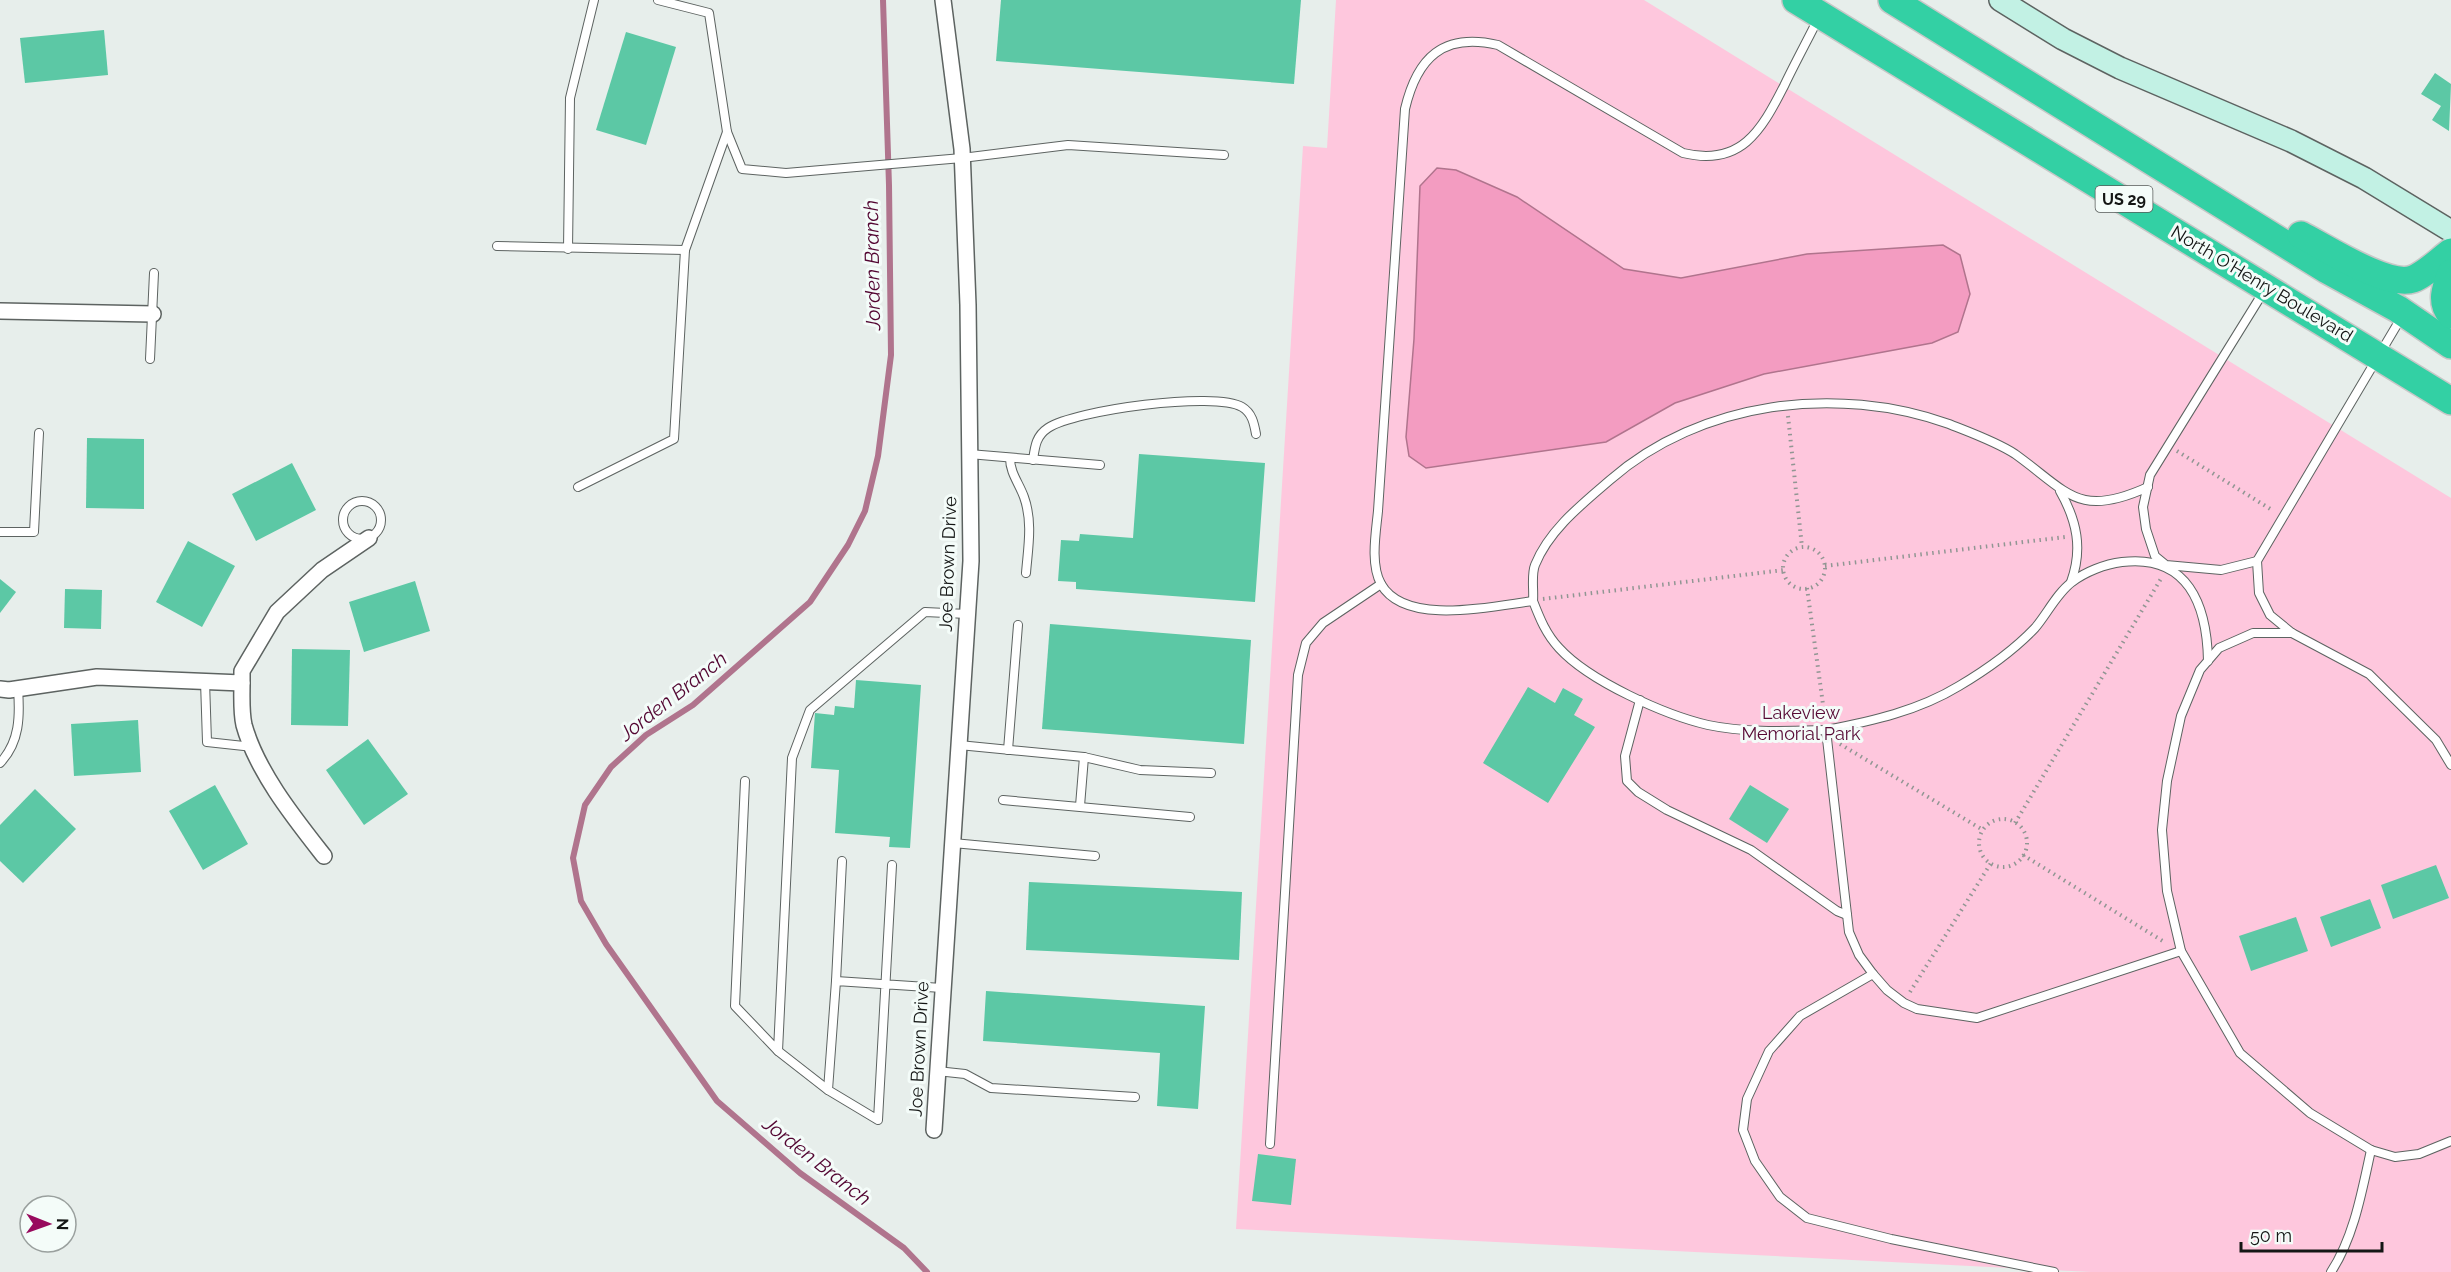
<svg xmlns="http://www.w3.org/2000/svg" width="2451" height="1272" font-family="Raleway,sans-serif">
<rect width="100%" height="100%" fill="#e7eeeb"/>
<!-- green -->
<path fill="#fec7dd" d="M1336 0H1644L2451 498V1272H2091L1236 1229 1303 146 1327 148Z"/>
<!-- water -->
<path fill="#f39cc1" stroke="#b0748d" stroke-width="1.5" d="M1437 168 1456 170 1517 197 1624 269 1681 278 1807 254 1943 245 1960 255 1970 294 1958 332 1932 343 1764 374 1675 403 1606 442 1426 468 1409 456 1406 437 1414 339 1420 186Z"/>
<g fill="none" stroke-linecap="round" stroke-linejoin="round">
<!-- stream -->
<path stroke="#b0748d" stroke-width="6" d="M883 0 889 185 891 355 878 456 865 511 848 545 810 602 693 705 646 735 611 767 585 805 573 858 581 901 606 944 717 1101 800 1173 904 1248 927 1272"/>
</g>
<!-- building -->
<g fill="#5cc8a5">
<path d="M1001 0H1301L1294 84 996 61Z"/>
<path d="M104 30 108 75 25 83 20 38Z"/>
<path d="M626 32 676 47 646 145 596 130Z"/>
<path d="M2435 73 2451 84 2449 131 2432 120 2441 106 2421 94Z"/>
<path d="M87 438 144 439V509L86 508Z"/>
<path d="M1139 454 1265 463 1255 602 1076 589V582L1058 581 1061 540 1079 541 1080 534 1133 538Z"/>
<path d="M292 463 316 510 256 541 232 494Z"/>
<path d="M188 541 235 566 202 627 156 602Z"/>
<path d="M0 579 16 592 0 613Z"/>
<path d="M415 581 430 631 364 652 349 602Z"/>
<path d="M65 589 102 590 101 629 64 628Z"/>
<path d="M1050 624 1251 640 1244 744 1042 729Z"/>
<path d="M292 649 350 650 348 726 291 725Z"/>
<path d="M856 680 921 685 910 848 889 847 890 837 835 833 839 770 811 768 815 713 834 715 835 706 854 708Z"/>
<path d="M1528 687 1555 703 1563 688 1583 699 1574 715 1595 727 1548 803 1483 763Z"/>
<path d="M138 720 141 772 74 776 71 724Z"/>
<path d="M368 739 408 794 364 825 326 770Z"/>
<path d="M215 785 248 844 203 870 169 811Z"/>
<path d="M1750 785 1789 809 1767 843 1729 819Z"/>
<path d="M35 789 76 829 23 883 0 861V825Z"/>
<path d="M2436 865 2449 898 2393 919 2381 885Z"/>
<path d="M1029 882 1242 892 1239 960 1026 950Z"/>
<path d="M2370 899 2381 928 2331 947 2320 917Z"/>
<path d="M2296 917 2308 951 2251 971 2239 936Z"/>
<path d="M986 991 1205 1006 1198 1109 1157 1106 1160 1053 983 1041Z"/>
<path d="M1258 1154 1296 1159 1291 1205 1252 1201Z"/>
</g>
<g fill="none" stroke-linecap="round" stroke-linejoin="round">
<defs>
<g id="lane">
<path d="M658 0 709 13 727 132 742 169 786 173 962 158 1068 145 1224 155"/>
<path d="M1818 19C1807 41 1795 63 1784 86 1761 131 1741 167 1683 153L1498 45C1443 32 1417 58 1405 109L1378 511C1376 532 1370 564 1381 584 1405 627 1494 606 1533 601 1540 619 1546 634 1559 648 1589 681 1665 715 1708 725 1746 733 1787 731 1826 730L1849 932 1859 955 1873 974 1887 990 1904 1003 1917 1009 1977 1018 2181 951"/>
<path d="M497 246 685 250 727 132"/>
<path d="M568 249 570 98 594 0"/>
<path d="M2401 318 2257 561 2259 593 2270 615 2292 633 2369 674 2436 740 2451 765"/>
<path d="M150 359 154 273"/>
<path d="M969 454 1100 465"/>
<path d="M1010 458C1010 473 1019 483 1024 497 1033 522 1028 548 1026 573"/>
<path d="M1033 460C1035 446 1036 436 1048 428 1075 410 1215 391 1242 407 1252 413 1254 423 1256 434"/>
<path d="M578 487 674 439 685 250"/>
<path d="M2060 491C2077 521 2083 549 2071 582"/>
<circle cx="362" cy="520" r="19"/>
<path d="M0 532H34L39 433"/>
<path d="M2257 561 2221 570 2166 565 2155 556 2146 529 2143 507 2150 475 2264 291"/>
<path d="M1533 601C1534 590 1531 575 1535 565 1549 530 1582 504 1610 480 1700 401 1837 384 1949 424 1969 432 1997 442 2015 454 2068 492 2078 519 2148 487"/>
<path d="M2292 633H2253L2219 648 2200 670 2181 716 2167 781 2162 830 2167 891 2181 951 2240 1053 2310 1113 2371 1150 2395 1157 2419 1154 2451 1141"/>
<path d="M205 681 207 742 253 747"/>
<path d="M1640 700 1625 756 1627 781 1638 792 1667 810 1751 850 1837 911 1847 915"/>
<path d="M1826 730C1872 721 1918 711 1959 686 1986 670 2013 651 2035 628 2047 614 2057 593 2072 582 2085 572 2105 564 2122 562 2188 554 2207 605 2208 661"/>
<path d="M959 745 1084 757 1140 770 1211 773"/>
<path d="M1008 750 1018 625"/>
<path d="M0 763C20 742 20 716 18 689"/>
<path d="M745 781 735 1006 778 1051 792 758 810 710 925 612 967 614"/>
<path d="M1003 800 1190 817"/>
<path d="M1080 806 1084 757"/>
<path d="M953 843 1095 856"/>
<path d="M892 865 878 1120 828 1090 836 981 942 988"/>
<path d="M1873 974 1800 1016 1769 1051 1747 1099 1743 1130 1755 1161 1780 1197 1807 1218 1891 1239 2054 1272"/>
<path d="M836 981 842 861"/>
<path d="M778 1051 828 1090"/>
<path d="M937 1071 965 1074 991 1088 1135 1097"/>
<path d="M1270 1144 1298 675 1306 643 1323 623 1381 584"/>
<path d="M2331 1272C2354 1237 2362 1191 2371 1150"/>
</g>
<g id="street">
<path d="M0 311 153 314"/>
<path d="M242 683C242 696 241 712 244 725 257 772 295 819 324 856"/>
<path d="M0 689 9 690 97 677 242 683V671L277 612 322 570 369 538"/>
<path d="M934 1130 971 561 968 305 962 149 943 0"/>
</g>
<path id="secondary" d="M2000 0 2063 39 2120 68 2291 141 2364 178 2451 231"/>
<g id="highway">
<path d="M1796 0 2451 401"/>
<path d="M1892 0 2327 270 2398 309 2451 345"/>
<path d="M2301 235C2325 247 2387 288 2413 279 2426 274 2440 260 2451 252"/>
<path d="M2451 273C2445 289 2440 302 2451 315"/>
</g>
</defs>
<!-- lane casing -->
<use href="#lane" stroke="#5d6361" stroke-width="10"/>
<!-- street casing -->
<use href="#street" stroke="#5d6361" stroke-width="18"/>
<!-- secondary casing -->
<use href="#secondary" stroke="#5d6361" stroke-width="24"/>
<!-- highway casing -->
<use href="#highway" stroke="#c7c7c7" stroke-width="30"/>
<!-- path -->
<g stroke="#919693" stroke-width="4" stroke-dasharray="1.5 4.5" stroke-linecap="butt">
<path d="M1788 416 1802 547"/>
<path d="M2177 451 2272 510"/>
<circle cx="1804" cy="568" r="21"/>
<path d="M1825 566 2065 537"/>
<path d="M1807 588 1825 719"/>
<path d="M1543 599 1784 570"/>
<path d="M1840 744 1983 830"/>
<circle cx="2003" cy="843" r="24"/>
<path d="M2015 823 2162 577"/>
<path d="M2023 855 2166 943"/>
<path d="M1910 992 1991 863"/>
</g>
<!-- lane -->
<use href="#lane" stroke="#fff" stroke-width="8"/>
<!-- street -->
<use href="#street" stroke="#fff" stroke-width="15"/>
<!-- secondary -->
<use href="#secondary" stroke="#c2f1e4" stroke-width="21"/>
<!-- highway -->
<use href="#highway" stroke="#33d0a4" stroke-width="27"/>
</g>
<g text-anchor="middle" stroke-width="6" stroke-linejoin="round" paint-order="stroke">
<!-- shield labels -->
<rect fill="#f4fcf9" stroke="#575b59" stroke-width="1.5" x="2095.5" y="186" width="57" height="26" rx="4.5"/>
<g font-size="16" font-weight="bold" fill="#141615">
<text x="2124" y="205">US 29</text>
</g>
<!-- street labels -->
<g font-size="18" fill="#141615" stroke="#f4fcf9">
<text transform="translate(2262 284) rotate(31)" y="6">North O'Henry Boulevard</text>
<text transform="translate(948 564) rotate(-88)" y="6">Joe Brown Drive</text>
<text transform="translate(919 1049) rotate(-87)" y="6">Joe Brown Drive</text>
</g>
<!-- park labels -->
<g font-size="18" fill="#570a35" stroke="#f4fcf9">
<text x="1801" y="719">Lakeview<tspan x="1801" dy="21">Memorial Park</tspan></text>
</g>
<!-- water labels -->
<g font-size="20" font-style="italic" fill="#520531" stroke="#f4fcf9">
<text transform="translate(872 265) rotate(-91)" y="7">Jorden Branch</text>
<text transform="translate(673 696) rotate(-38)" y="7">Jorden Branch</text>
<text transform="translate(817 1161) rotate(38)" y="7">Jorden Branch</text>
</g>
</g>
<!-- north arrow -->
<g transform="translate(48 1224) rotate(91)"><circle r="28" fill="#f4fcf9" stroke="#9aa09e" stroke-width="1.5"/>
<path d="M0-4.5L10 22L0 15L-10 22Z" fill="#980a5e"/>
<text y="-9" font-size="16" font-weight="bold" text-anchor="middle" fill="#141615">N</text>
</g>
<!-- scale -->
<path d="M2241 1242v9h141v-9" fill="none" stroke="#141615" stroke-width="3"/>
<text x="2250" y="1242" font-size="18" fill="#141615" stroke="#f4fcf9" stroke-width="4.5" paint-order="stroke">50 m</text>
</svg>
